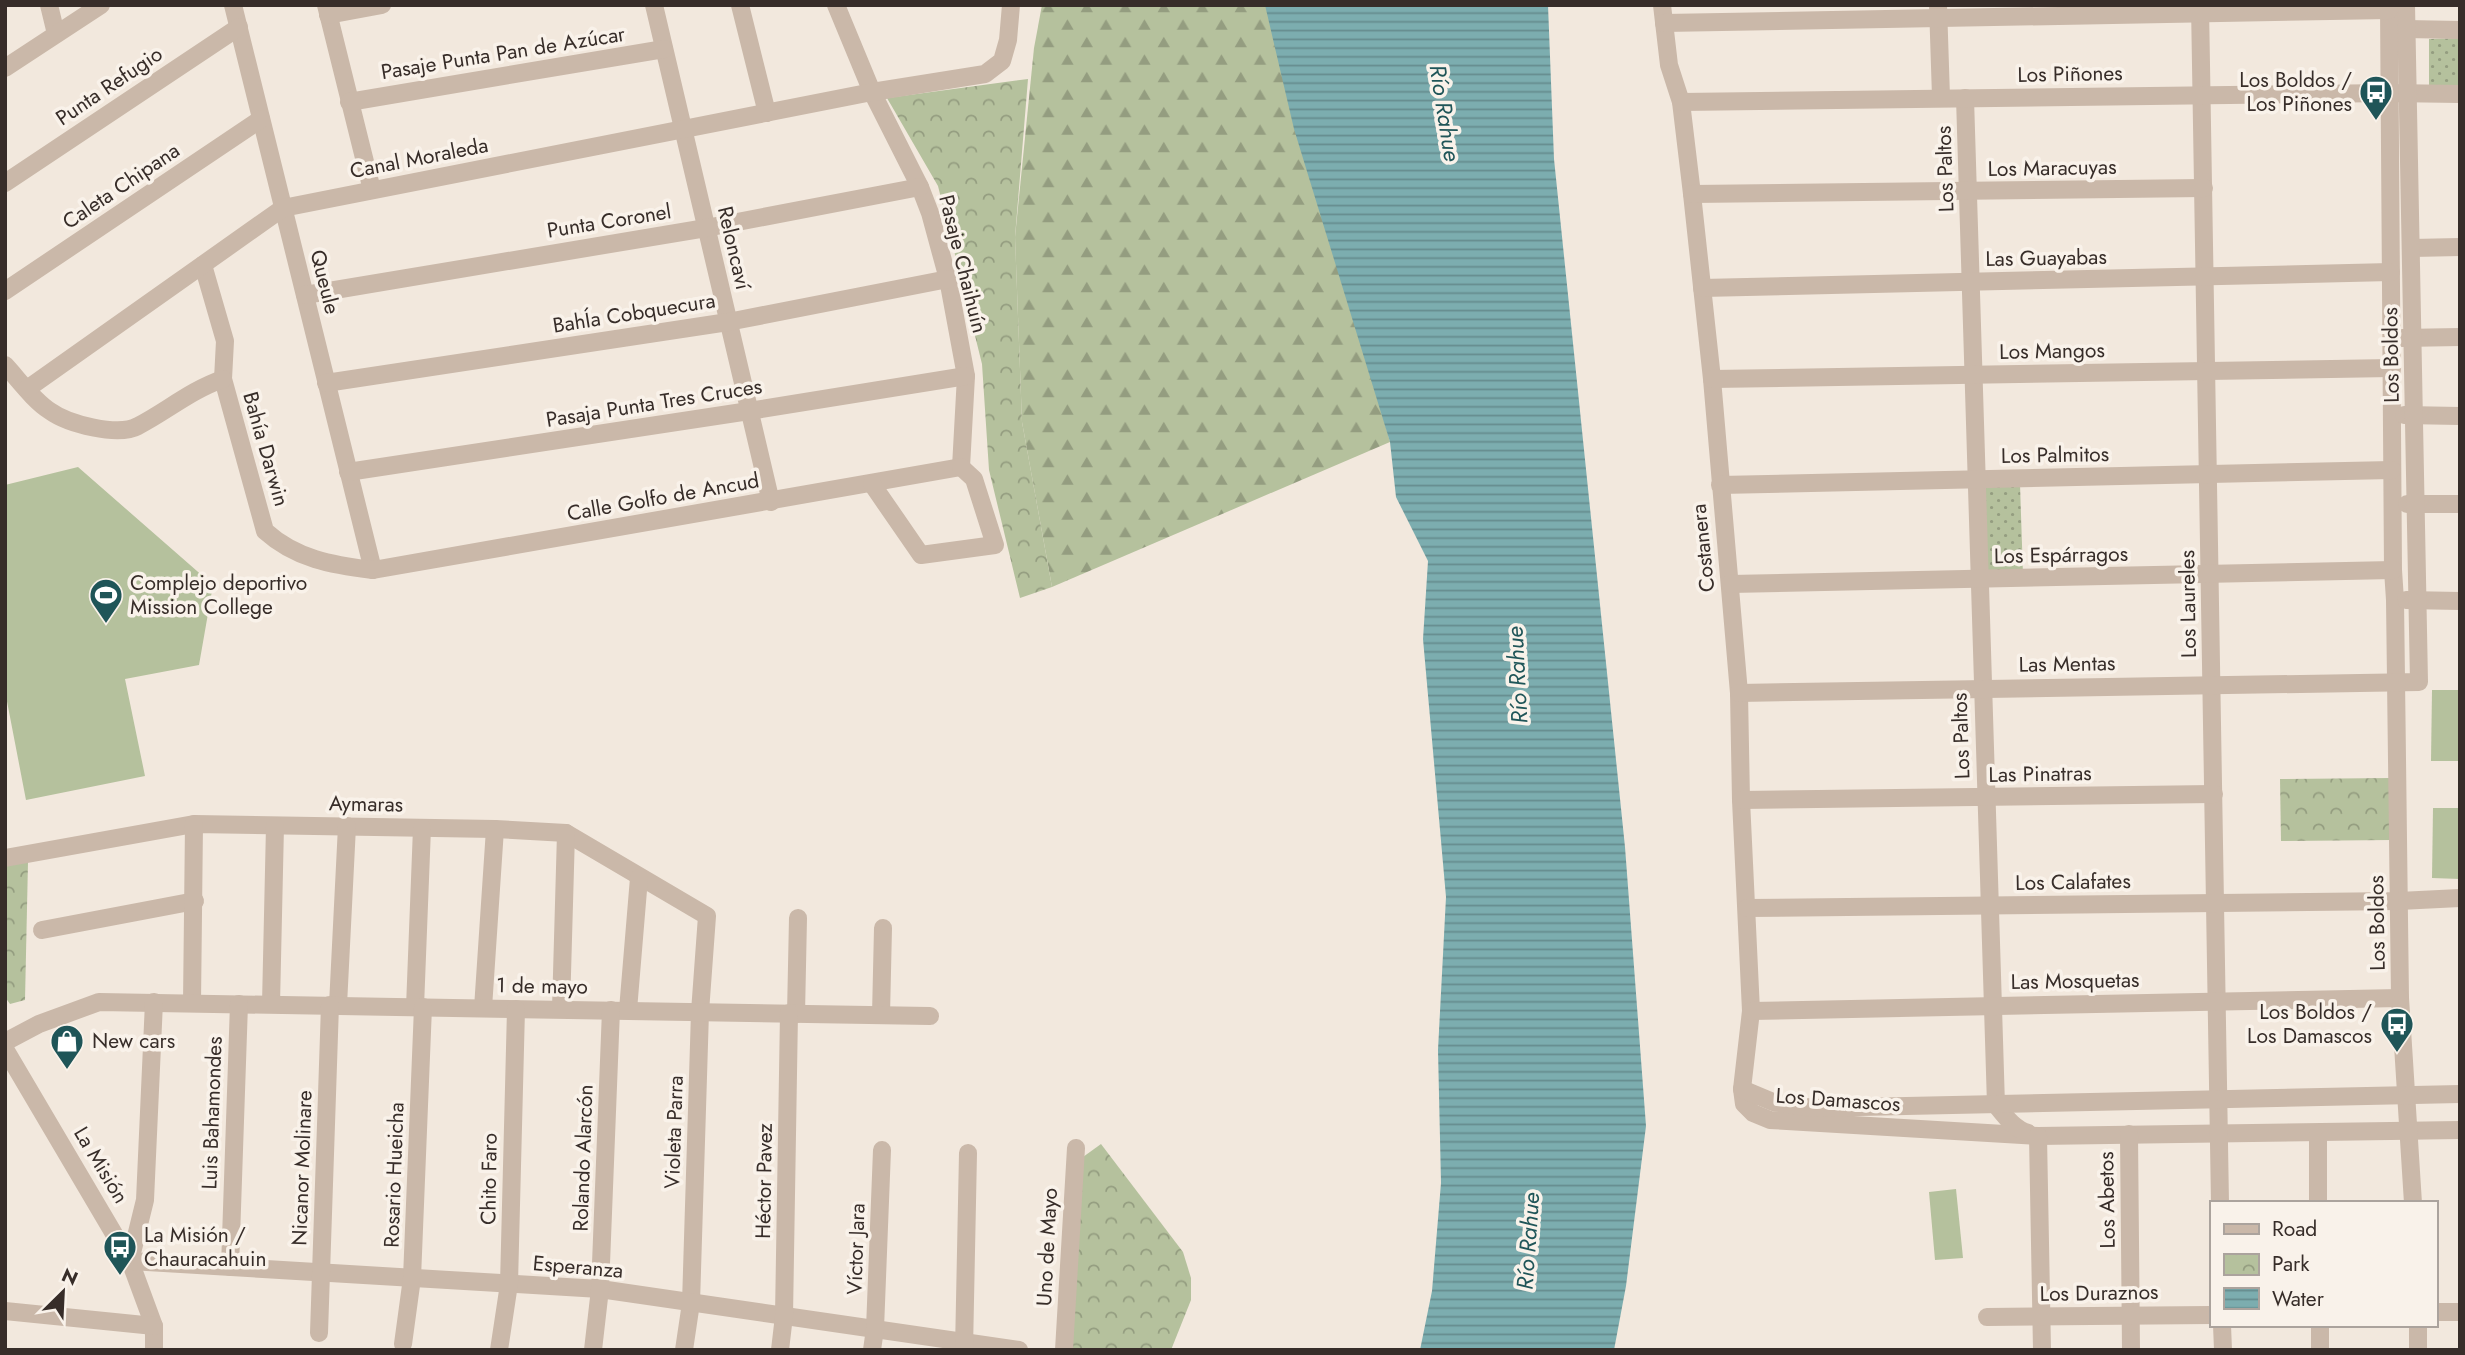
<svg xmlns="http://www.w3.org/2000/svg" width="2465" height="1355" font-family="Jost,sans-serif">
<defs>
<pattern id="grass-dots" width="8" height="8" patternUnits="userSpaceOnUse" patternTransform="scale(1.75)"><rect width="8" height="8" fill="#b5c19d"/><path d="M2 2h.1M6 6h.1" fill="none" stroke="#949d80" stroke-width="1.8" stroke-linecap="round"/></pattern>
<pattern id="forest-firs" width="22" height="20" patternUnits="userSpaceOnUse" patternTransform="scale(1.75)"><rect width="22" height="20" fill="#b5c19d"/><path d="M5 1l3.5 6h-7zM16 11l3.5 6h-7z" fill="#949d80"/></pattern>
<pattern id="park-crowns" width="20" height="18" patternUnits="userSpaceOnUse" patternTransform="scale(1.75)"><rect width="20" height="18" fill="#b5c19d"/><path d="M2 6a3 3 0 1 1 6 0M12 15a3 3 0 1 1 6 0" fill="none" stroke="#949d80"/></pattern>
<pattern id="water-rules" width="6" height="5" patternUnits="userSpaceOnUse" patternTransform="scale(1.75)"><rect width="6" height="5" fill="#7cadaf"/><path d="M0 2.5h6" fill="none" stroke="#668d8e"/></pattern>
</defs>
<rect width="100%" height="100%" fill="#f2e8dd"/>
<!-- grass -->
<g fill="url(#grass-dots)">
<path d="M2460 38V87H2429V39Z"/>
<path d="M2020 484 2023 575 1988 576 1984 485Z"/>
</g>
<!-- forest -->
<path fill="url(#forest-firs)" d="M1042 5H1273L1390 442 1052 587 1022 422 1015 237 1034 48Z"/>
<!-- park -->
<g fill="url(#park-crowns)">
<path d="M1028 79 1015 237 1022 422 1052 587 1020 598 989 470 982 364 938 186 887 98Z"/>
<path d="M2391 778 2392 840 2281 841 2280 779Z"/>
<path d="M28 862 25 1000 10 1004 5 997V866Z"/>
<path d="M1101 1144 1183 1252 1191 1278V1300L1171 1350H1072L1083 1157Z"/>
</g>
<!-- pitch -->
<g fill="#b5c19d">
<path d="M78 467 213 585 199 665 125 679 145 776 26 800 5 691V485Z"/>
<path d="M2432 690H2460V761H2431Z"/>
<path d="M2433 808H2460V879L2432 878Z"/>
<path d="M1956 1189 1963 1258 1935 1260 1929 1192Z"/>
</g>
<!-- water -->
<path fill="url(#water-rules)" d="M1265 5H1548L1554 159 1625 847 1646 1126 1626 1286 1614 1350H1420L1432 1291 1441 1183 1438 1050 1446 897 1423 639 1428 561 1396 497 1390 442 1294 129Z"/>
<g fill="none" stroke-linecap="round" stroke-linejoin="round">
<!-- minor -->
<g stroke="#cab8a9" stroke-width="18">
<path d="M49 5 56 34"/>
<path d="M233 5 373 570"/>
<path d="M326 5 372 190"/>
<path d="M654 5 771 502"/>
<path d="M740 5 767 113"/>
<path d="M836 5 872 92 920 187 930 213 948 279 966 376 961 467"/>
<path d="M1662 5 1669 65 1681 102 1692 194 1712 379 1739 693 1741 800 1751 1011 1742 1089 1744 1104 1753 1113 1770 1120 2038 1136 2460 1130"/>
<path d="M1938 5 1941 97"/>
<path d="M2200 5 2220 1203"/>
<path d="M2389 5 2393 570 2395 600 2400 998 2413 1203"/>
<path d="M328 15 382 5"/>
<path d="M1664 23 2389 10"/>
<path d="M2406 29 2460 30"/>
<path d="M5 68 101 5"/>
<path d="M1965 98 1996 1105C2005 1116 2014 1129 2028 1133"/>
<path d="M349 102 664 49"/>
<path d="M1681 102 2389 93 2460 94"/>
<path d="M5 183 239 27"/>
<path d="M1692 194 2204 188"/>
<path d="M2412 248 2460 247"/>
<path d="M203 265 225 341 223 379 265 531C296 559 332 565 373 570L961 467"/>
<path d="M1702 288 2391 272"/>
<path d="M5 291 261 119"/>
<path d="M305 295 706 228 920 187"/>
<path d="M2402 338 2460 337"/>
<path d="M5 365C19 380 33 400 50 411 68 424 118 437 138 426 167 411 191 390 223 379"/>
<path d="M1712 379 2392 368"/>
<path d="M326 383 728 322 948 279"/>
<path d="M27 389 283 208 872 92 985 74 1002 61 1008 40 1011 5"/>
<path d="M2404 415 2460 416"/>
<path d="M348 472 749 411 966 376"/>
<path d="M872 484 921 555 995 545 974 479 961 467"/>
<path d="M1720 485 2392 470"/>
<path d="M2407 504H2460"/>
<path d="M1730 584 2393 570"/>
<path d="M2406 600 2460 601"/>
<path d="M1739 693 2419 682 2406 5"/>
<path d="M1741 800 2214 794"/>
<path d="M5 858 194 824 495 829 566 833 707 916 700 1012 691 1303 684 1350"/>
<path d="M1747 908 2399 901 2460 898"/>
<path d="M42 930 195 901"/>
<path d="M192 1003 194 824"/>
<path d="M271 1004 275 826"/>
<path d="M338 1005 347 826"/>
<path d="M415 1007 422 828"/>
<path d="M483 1008 495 829"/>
<path d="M561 1009 566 833"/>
<path d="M628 1010 639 878"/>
<path d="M1751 1011 2400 998"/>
<path d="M796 1014 798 918"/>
<path d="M881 1015 883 928"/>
<path d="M5 1042 39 1024 99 1002 930 1016"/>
<path d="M5 1049 130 1261 154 1326V1350"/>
<path d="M1742 1089 1773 1102 1813 1108 2460 1094"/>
<path d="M2129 1134 2131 1350"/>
<path d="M2318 1134V1203"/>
<path d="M2038 1136 2042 1350"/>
<path d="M130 1261 600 1289 1019 1350"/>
<path d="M130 1261 145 1200 154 1002"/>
<path d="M230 1267 239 1004"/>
<path d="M5 1311 154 1326"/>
<path d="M2435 1312H2460"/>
<path d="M1987 1317 2211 1315"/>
<path d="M2222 1325 2223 1350"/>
<path d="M2320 1325V1350"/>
<path d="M2418 1325V1350"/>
<path d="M319 1333 330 1005"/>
<path d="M403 1344 412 1278 423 1007"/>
<path d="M499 1350 509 1284 516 1009"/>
<path d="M593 1350 600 1289 611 1010"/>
<path d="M780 1350 784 1316 789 1013"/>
<path d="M872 1350 875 1329 882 1150"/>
<path d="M964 1350 968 1153"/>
<path d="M1064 1350 1076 1148"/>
</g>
</g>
<!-- icons -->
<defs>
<symbol id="bus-pin" viewBox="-11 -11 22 30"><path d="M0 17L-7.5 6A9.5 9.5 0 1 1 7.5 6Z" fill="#1f5558" stroke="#f9f2ea"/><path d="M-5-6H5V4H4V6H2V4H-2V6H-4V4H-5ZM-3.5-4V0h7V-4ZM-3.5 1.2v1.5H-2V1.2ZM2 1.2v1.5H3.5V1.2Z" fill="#fff"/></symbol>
<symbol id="stadium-pin" viewBox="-11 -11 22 30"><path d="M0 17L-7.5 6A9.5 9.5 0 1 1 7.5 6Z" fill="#1f5558" stroke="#f9f2ea"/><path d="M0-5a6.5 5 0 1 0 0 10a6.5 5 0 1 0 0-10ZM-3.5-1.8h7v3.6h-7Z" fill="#fff"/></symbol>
<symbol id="shop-pin" viewBox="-11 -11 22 30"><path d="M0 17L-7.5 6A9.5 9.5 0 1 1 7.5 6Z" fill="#1f5558" stroke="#f9f2ea"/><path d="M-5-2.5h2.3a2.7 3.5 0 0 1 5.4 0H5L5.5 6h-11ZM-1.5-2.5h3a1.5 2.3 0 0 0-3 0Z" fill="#fff"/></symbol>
</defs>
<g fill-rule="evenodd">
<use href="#bus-pin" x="2357" y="73" width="38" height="52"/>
<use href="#stadium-pin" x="87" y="576" width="38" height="52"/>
<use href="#bus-pin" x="2378" y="1005" width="38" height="52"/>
<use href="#shop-pin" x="48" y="1022" width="38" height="52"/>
<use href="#bus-pin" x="101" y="1228" width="38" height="52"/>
</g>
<g text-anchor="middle" stroke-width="7" stroke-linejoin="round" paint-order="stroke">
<!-- street labels -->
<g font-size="21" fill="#372d29" stroke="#f9f2ea">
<text transform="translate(503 53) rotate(-9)" y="7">Pasaje Punta Pan de Azúcar</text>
<text transform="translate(2070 74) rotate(-1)" y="7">Los Piñones</text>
<text transform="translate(109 86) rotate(-34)" y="7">Punta Refugio</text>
<text transform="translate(419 158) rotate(-11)" y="7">Canal Moraleda</text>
<text transform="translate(2052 168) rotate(-1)" y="7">Los Maracuyas</text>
<text transform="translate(1945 169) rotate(-92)" y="7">Los Paltos</text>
<text transform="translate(121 186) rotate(-34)" y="7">Caleta Chipana</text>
<text transform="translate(609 221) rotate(-9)" y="7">Punta Coronel</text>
<text transform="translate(734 248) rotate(77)" y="7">Reloncaví</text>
<text transform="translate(2046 258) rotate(-1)" y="7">Las Guayabas</text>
<text transform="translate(963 264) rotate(76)" y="7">Pasaje Chaihuín</text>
<text transform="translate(325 282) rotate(76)" y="7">Queule</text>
<text transform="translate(634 313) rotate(-9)" y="7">BahÍa Cobquecura</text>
<text transform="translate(2052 351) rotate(-1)" y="7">Los Mangos</text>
<text transform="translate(2391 355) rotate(-91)" y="7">Los Boldos</text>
<text transform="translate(654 403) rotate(-9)" y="7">Pasaja Punta Tres Cruces</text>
<text transform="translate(266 449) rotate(74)" y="7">Bahía Darwin</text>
<text transform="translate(2055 455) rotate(-1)" y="7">Los Palmitos</text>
<text transform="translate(663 497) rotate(-10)" y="7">Calle Golfo de Ancud</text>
<text transform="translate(1703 548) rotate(-96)" y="7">Costanera</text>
<text transform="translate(2061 555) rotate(-1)" y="7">Los Espárragos</text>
<text transform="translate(2188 604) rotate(-91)" y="7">Los Laureles</text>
<text transform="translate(2067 664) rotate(-1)" y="7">Las Mentas</text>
<text transform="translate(1961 736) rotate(-92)" y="7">Los Paltos</text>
<text transform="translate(2040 774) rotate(-1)" y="7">Las Pinatras</text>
<text transform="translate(366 804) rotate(1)" y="7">Aymaras</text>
<text transform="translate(2073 882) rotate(-1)" y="7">Los Calafates</text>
<text transform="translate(2377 923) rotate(-91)" y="7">Los Boldos</text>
<text transform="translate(2075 981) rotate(-1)" y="7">Las Mosquetas</text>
<text transform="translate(542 986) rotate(1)" y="7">1 de mayo</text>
<text transform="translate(1838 1100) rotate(4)" y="7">Los Damascos</text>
<text transform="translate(212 1113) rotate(-88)" y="7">Luis Bahamondes</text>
<text transform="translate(674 1132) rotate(-88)" y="7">Violeta Parra</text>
<text transform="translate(583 1158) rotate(-88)" y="7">Rolando Alarcón</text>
<text transform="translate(101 1165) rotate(59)" y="7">La Misión</text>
<text transform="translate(302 1168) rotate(-88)" y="7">Nicanor Molinare</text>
<text transform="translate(394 1175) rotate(-88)" y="7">Rosario Hueicha</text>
<text transform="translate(489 1179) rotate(-89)" y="7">Chito Faro</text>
<text transform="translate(764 1181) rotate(-89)" y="7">Héctor Pavez</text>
<text transform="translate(2107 1200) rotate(-91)" y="7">Los Abetos</text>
<text transform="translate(1047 1247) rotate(-87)" y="7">Uno de Mayo</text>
<text transform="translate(856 1249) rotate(-88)" y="7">Víctor Jara</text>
<text transform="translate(578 1267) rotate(5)" y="7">Esperanza</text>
<text transform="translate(2099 1293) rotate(-1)" y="7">Los Duraznos</text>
</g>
<!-- poi labels -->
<g font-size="21" fill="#372d29" stroke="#f9f2ea" text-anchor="start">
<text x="2352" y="87" text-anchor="end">Los Boldos /<tspan x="2352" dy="24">Los Piñones</tspan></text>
<text x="130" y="590">Complejo deportivo<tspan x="130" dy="24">Mission College</tspan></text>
<text x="2372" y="1019" text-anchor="end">Los Boldos /<tspan x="2372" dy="24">Los Damascos</tspan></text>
<text x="92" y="1048">New cars</text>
<text x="144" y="1242">La Misión /<tspan x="144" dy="24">Chauracahuin</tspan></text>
</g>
<!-- water labels -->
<g font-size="23" font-style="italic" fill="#1f5558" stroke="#f9f2ea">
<text transform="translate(1445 113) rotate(81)" y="8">Río Rahue</text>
<text transform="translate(1517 675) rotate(-93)" y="8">Río Rahue</text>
<text transform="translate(1528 1241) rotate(-86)" y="8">Río Rahue</text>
</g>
</g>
<!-- border -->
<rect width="2465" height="1355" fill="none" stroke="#372d29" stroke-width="14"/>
<!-- legend -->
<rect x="2210" y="1201" width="228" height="126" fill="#f9f2ea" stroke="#aba39d" stroke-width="2"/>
<rect x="2224" y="1224" width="35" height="10" fill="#cab8a9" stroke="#aba39d" stroke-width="2"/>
<text x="2272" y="1236" font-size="21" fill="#372d29">Road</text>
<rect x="2224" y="1254" width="35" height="21" fill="url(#park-crowns)" stroke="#aba39d" stroke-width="2"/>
<text x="2272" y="1271" font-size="21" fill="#372d29">Park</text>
<rect x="2224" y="1288" width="35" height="21" fill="url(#water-rules)" stroke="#aba39d" stroke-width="2"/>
<text x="2272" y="1306" font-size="21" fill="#372d29">Water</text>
<!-- north arrow -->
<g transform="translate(63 1292) rotate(24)" stroke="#f9f2ea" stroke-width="5" paint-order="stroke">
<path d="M0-5L12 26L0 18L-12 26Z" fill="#372d29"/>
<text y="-10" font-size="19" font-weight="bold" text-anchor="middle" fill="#372d29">N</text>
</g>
</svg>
